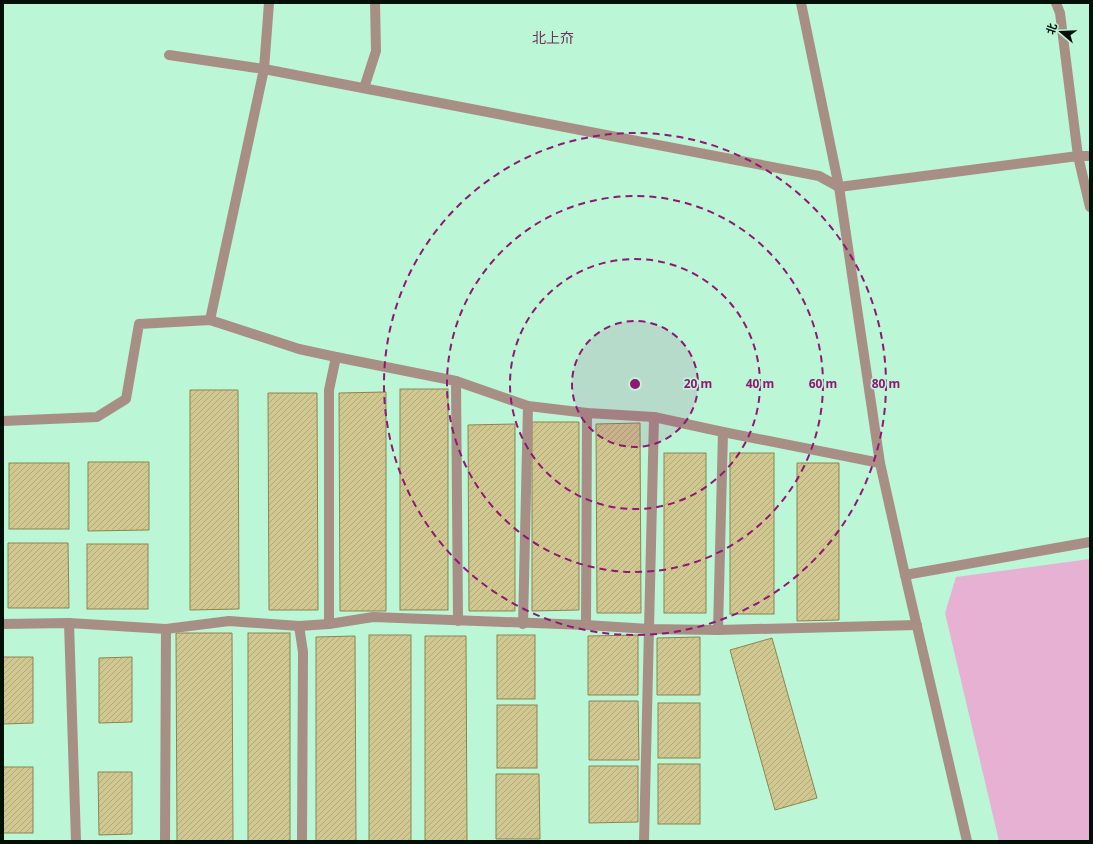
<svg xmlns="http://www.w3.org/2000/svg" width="1093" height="844" font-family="'Noto Sans','Noto Sans SC',sans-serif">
<defs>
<pattern id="building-hatch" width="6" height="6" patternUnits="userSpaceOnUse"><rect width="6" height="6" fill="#d0c890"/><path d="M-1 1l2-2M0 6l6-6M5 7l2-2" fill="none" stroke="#b1ab7b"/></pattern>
</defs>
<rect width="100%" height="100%" fill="#bbf6d6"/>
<!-- green -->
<path fill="#e6b1d2" d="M1090 559V841H999L945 613 956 577Z"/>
<!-- building -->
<g fill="url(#building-hatch)" stroke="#8d8550">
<rect x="400" y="389" width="48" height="221"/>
<path d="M190 390H238L239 609 190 610Z"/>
<path d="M386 392V611H340L339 393Z"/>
<path d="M268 393H317L318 610H269Z"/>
<path d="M532 422H579V610L532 611Z"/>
<path d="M640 423 641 613H597L596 424Z"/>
<path d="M515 424V611H469L468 425Z"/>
<rect x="664" y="453" width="42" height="160"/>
<rect x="730" y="453" width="44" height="161"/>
<path d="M88 462H149V530L88 531Z"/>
<rect x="9" y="463" width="60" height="66"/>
<path d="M797 463H839V620L797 621Z"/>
<path d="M8 543H68L69 608H8Z"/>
<rect x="87" y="544" width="61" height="65"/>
<path d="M176 633H232L233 841H177Z"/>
<rect x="248" y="633" width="42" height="208"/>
<rect x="369" y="635" width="42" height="206"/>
<rect x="497" y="635" width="38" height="64"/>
<path d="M638 635V695H588V636Z"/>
<path d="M355 636 356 841H316V637Z"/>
<path d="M425 636H466L467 841H425Z"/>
<path d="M700 637V695H657V638Z"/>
<path d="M772 638 817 798 775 810 730 650Z"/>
<path d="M3 657H33V723L3 724Z"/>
<path d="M132 657V722L99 723V658Z"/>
<path d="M589 701H638L639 760H589Z"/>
<rect x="658" y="703" width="42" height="55"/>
<rect x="497" y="705" width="40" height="63"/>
<rect x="658" y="764" width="42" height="60"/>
<path d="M589 766H638V822L589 823Z"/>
<rect x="3" y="767" width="30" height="66"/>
<path d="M98 772H132V834L99 835Z"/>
<path d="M496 774H539L540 839H496Z"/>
</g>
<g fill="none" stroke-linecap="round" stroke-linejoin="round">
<!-- minor -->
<g stroke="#a88f86" stroke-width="10">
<path d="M1056 3 1060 13 1078 156H1090"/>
<path d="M169 55 264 69 819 176 839 187 1078 156 1090 207"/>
<path d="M364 88 376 51 375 3"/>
<path d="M210 320 264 69 269 3"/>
<path d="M456 381 458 621"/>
<path d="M3 421 97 417 126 399 139 324 210 320 299 349 336 357 456 381 528 406 587 413 654 417 723 432 880 463"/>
<path d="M905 575 1090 542"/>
<path d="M69 623 76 841"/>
<path d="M3 624 69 623 166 629 229 621 299 626 329 624 373 617 586 625 649 629 718 630 917 625"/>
<path d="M329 624V390L336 357"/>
<path d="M523 624 528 406"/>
<path d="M586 625 587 413"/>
<path d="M299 626 303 652 302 841"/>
<path d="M718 630 723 432"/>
<path d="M165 841 166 629"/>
<path d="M644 841 654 417"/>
</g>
<!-- tertiary -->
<path stroke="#a88f86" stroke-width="10" d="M801 3 839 187 880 463 905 575 967 841"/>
</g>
<!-- distance rings -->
<circle cx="635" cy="384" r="63" fill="#921673" fill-opacity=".12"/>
<g fill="none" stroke="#921673" stroke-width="2" stroke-dasharray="7 5">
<circle cx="635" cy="384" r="63"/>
<circle cx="635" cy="384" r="125"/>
<circle cx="635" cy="384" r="188"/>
<circle cx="635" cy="384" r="251"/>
</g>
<g text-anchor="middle" stroke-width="3.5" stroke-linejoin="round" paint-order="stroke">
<!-- quarter labels -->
<g font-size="14" fill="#6c3159" stroke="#bbf6d6">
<text x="553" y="43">北上夼</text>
</g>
</g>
<circle cx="635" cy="384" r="6" fill="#921673" stroke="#bbf6d6" stroke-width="2"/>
<g font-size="12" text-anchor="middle" font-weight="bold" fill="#921673" stroke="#bbf6d6" stroke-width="3.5" stroke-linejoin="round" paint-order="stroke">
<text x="698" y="388">20 m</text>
<text x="760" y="388">40 m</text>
<text x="823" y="388">60 m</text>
<text x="886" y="388">80 m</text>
</g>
<!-- border -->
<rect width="1093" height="844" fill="none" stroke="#001007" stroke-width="8"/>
<!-- north arrow -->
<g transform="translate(1061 32) rotate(289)" stroke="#bbf6d6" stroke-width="3" paint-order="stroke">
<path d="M0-3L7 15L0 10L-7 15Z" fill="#001007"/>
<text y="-6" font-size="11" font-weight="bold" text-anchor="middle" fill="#001007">北</text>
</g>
</svg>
